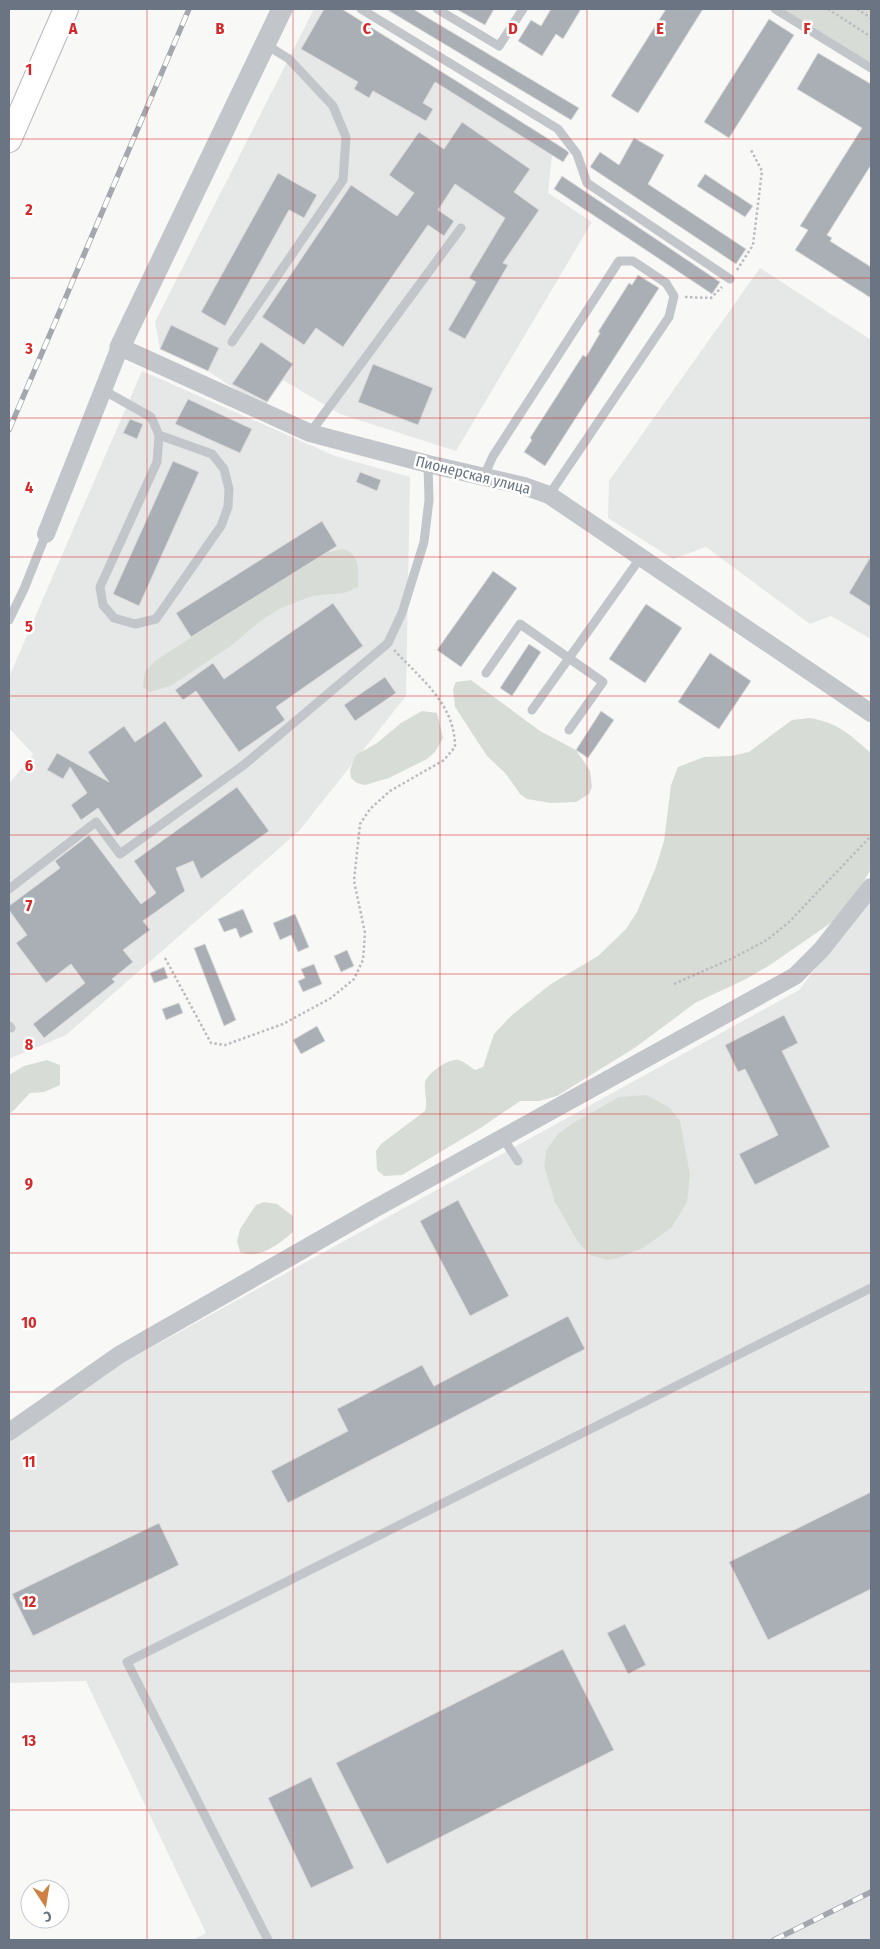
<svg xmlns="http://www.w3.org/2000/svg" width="880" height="1949" font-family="'Fira Sans Condensed',sans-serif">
<rect width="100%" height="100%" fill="#f8f8f6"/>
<!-- built -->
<g fill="#e6e7e7">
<path d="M314 9H319L552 155 548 193 592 222 456 451 340 414 283 380 264 408 208 371 160 349 155 322Z"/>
<path d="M760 268 871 340V639L831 616 810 624 706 547 673 559 608 518 609 481Z"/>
<path d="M142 371 335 456 410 477 406 696 299 831 66 1035 9 1059V784L33 754 9 728V677Z"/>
<path d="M871 896V1940H193L206 1933 86 1681 9 1683V1426L799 990Z"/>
</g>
<!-- green -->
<g fill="#d7ddd6">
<path d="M781 9H871V63Z"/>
<path d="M342 549C360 553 359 571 358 587L344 593 312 596 281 608 259 622 232 645 172 685 150 692 143 687 145 672 155 661 318 555Z"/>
<path d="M471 680 540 731 576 750 590 771 592 787 589 794 576 802 551 803 527 799 520 794 506 774 487 756 455 707 453 689 456 682Z"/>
<path d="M422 711 437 713 443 738 435 752 427 759 389 778 365 785 357 783 351 778 350 770 356 755 377 743 401 723Z"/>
<path d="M810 718C839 723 850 735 871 753V869L855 897 838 918 770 965 746 979 695 1003 636 1047 557 1096 539 1101H520L482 1127 402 1175 384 1176 377 1170 376 1151 381 1144 425 1111C428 1101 424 1093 425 1083 426 1074 449 1058 458 1060 464 1061 470 1067 475 1070L483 1067 494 1034 512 1015 551 984 598 956 626 929 637 912 656 867 664 841 671 785 678 767 704 757 731 756 749 752 792 720Z"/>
<path d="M47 1060 60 1065V1085L44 1092 30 1093 14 1110 9 1114V1075L24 1066Z"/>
<path d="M646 1095 669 1107 680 1121 690 1175 687 1202 672 1227 643 1248 618 1258 608 1260 590 1255 578 1242 555 1202 544 1166 547 1149 558 1134 573 1123 619 1097Z"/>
<path d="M264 1202 277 1204 293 1216V1232C279 1244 259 1260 240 1252L237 1241 240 1229 256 1205Z"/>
</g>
<!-- building -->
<g fill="#aaafb6" stroke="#dadad9">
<path d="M324 9H342L566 150 569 153 563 162 435 82 423 103 433 109 426 121 373 91 369 98 354 89 358 82 301 49Z"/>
<path d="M386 9H413L579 108 571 120Z"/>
<path d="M456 9H494L485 25Z"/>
<path d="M551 9H581L563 39 556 34 542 56 518 41 531 20 541 26Z"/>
<path d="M666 9H703L638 113 611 96Z"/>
<path d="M769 19 794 35 729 138 704 122Z"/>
<path d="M818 53 871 84V165L827 235 832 238 830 241 871 267V298L795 250 808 230 800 226 862 128 797 89Z"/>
<path d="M462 122 530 169 514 192 539 210 503 263 508 265 465 339 448 330 476 282 469 278 505 218 455 184 438 210 454 221 444 236 428 225 343 347 316 328 304 345 262 317 351 185 397 216 414 193 389 175 419 132 444 149Z"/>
<path d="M634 138 664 155 648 184 746 249 736 264 590 167 600 152 619 165Z"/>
<path d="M278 173 317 195 304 218 289 210 225 326 201 312Z"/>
<path d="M705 174 753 206 745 217 697 186Z"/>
<path d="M562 176 720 282 712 294 554 189Z"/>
<path d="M638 275 659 288 545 466 524 452 532 440 530 438 583 355 586 357 600 333 598 332 629 283 632 285Z"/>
<path d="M171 325 219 348 208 371 160 349Z"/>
<path d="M261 342 293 364 267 402 232 384Z"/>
<path d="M373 364 433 388 418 425 358 402Z"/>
<path d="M188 399 252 429 240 453 175 424Z"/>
<path d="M130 419 143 424 137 439 123 433Z"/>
<path d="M173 461 199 472 139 606 113 594Z"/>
<path d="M360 472 381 480 377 491 356 482Z"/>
<path d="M322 521 337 546 191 637 176 613Z"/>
<path d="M871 556V607L849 593Z"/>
<path d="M493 571 517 588 461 667 437 650Z"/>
<path d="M333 603 363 646 276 707 285 720 239 752 196 691 183 700 175 690 213 663 224 679Z"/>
<path d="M646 604 682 628 645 683 609 659Z"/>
<path d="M529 644 541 652 512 696 500 688Z"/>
<path d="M710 653 751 681 719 729 678 702Z"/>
<path d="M385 677 396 693 355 721 344 705Z"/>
<path d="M601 711 614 720 588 758 576 750Z"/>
<path d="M165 721 203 776 117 836 98 808 81 820 71 805 87 793 70 767 63 779 47 770 57 753 109 782 88 752 124 726 135 742Z"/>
<path d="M237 787 269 831 201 879 193 861 176 868 185 891 143 921 150 930 123 950 133 962 112 979 115 982 44 1038 33 1024 85 983 71 964 46 983 16 943 27 935 9 910V906L60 868 55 861 89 835 141 904 156 893 134 861Z"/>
<path d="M243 909 253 932 240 938 236 928 224 932 218 919Z"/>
<path d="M295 914 309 947 298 952 291 935 280 940 273 923Z"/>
<path d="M205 944 236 1020 224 1026 194 948Z"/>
<path d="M347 950 354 966 341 972 334 956Z"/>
<path d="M314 964 322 984 303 992 298 981 305 978 301 969Z"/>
<path d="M164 967 168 978 154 983 150 973Z"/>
<path d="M179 1003 183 1013 166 1020 162 1009Z"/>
<path d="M784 1015 798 1043 782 1051 830 1147 755 1185 739 1154 778 1135 745 1069 738 1072 725 1045Z"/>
<path d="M317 1026 325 1041 301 1054 293 1040Z"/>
<path d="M458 1200 509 1296 470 1316 420 1221Z"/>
<path d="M568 1316 585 1349 288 1503 271 1471 348 1431 337 1409 422 1365 434 1386Z"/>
<path d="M871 1492V1589L768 1640 729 1562Z"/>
<path d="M159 1523 179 1565 33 1636 12 1594Z"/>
<path d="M625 1624 646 1665 628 1674 607 1633Z"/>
<path d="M563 1649 614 1750 387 1864 336 1763Z"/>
<path d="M311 1777 354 1868 311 1888 268 1798Z"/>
</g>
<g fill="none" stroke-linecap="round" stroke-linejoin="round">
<defs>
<path id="secondary" d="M9 140 66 9"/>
</defs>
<!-- secondary casing -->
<use href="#secondary" stroke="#b5b8bd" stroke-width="26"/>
<!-- path -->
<g stroke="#babcbf" stroke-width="2.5" stroke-dasharray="2.5 2.5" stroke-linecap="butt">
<path d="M828 9 871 37"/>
<path d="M857 9 871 18"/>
<path d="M737 270 753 245 762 171 750 148"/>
<path d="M685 297 711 298 722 287"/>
<path d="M165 958 211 1043 225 1045 283 1024 331 998 354 979 363 960 365 933 354 881 360 824 370 809 390 791 444 760 455 747C455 704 421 679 394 650"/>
<path d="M674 984 733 958 767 940 789 922 871 836"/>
</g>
<!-- service -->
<g stroke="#c2c5c9" stroke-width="9">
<path d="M361 9 558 129 577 154 587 183 730 279"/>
<path d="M437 9 499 46 523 9"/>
<path d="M775 9 871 68"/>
<path d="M232 342 343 180 346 137 333 106 289 59 265 44"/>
<path d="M103 390 151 417 159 435 157 462 100 587 103 605 114 618 135 624 156 619 221 526 228 507 229 489 224 469 212 454 159 435"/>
<path d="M310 433 461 228"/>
<path d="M484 476 493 456 619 261H633L666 283 674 296 669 317 549 495"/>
<path d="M9 620 24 589 46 534"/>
<path d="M486 673 520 624 603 682 569 730"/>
<path d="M532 710 641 557"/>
<path d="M9 889 96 822 120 854 245 764 388 643 402 613 424 542 429 500 428 464"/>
<path d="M9 1026 11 1028"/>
<path d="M503 1138 518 1161"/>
<path d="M268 1940 127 1662 871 1288"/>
</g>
<!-- minor -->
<g stroke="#c2c5c9" stroke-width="18">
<path d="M46 534 120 347 310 433 428 464 524 486 549 495 871 713"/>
<path d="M9 1432 119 1355 374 1209 795 976 821 950 871 887"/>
</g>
<!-- tertiary -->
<path stroke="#c2c5c9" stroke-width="21" d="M120 347 282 9"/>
<!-- secondary -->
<use href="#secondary" stroke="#fff" stroke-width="24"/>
<defs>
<g id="rail">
<path d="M9 430 189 9"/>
<path d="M774 1940 871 1892"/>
</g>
</defs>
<!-- rail casing -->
<use href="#rail" stroke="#a4a8ae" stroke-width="5.5"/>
<!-- rail -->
<use href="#rail" stroke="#fff" stroke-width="4" stroke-dasharray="11" stroke-linecap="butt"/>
</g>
<!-- grid -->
<path fill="none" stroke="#d62828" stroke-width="1" stroke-opacity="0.55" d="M147 9V1940M293 9V1940M440 9V1940M587 9V1940M733 9V1940M9 139H871M9 278H871M9 418H871M9 557H871M9 696H871M9 835H871M9 974H871M9 1114H871M9 1253H871M9 1392H871M9 1531H871M9 1671H871M9 1810H871"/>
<g text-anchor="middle" stroke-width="5" stroke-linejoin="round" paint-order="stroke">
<!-- street labels -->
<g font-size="15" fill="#6b7483" stroke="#fff">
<text transform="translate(473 475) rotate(14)" y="5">Пионерская улица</text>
</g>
</g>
<g font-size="16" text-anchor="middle" font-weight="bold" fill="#d62828" stroke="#fff" stroke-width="5" stroke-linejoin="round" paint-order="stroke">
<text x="73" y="34">A</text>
<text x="220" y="34">B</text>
<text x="367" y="34">C</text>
<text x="513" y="34">D</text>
<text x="660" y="34">E</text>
<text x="807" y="34">F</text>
<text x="29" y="75">1</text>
<text x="29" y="215">2</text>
<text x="29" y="354">3</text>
<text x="29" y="493">4</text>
<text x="29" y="632">5</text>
<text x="29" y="771">6</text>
<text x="29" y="911">7</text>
<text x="29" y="1050">8</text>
<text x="29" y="1189">9</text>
<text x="29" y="1328">10</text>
<text x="29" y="1467">11</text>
<text x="29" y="1607">12</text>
<text x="29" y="1746">13</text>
</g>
<!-- border -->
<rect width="880" height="1949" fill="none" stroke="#6b7483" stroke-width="20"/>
<!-- north arrow -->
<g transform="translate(45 1904) rotate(168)"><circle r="24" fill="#ffffff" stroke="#c4c7cd"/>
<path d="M0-4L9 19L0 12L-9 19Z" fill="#cd8042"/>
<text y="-8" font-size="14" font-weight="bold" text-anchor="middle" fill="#6b7483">С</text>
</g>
</svg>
